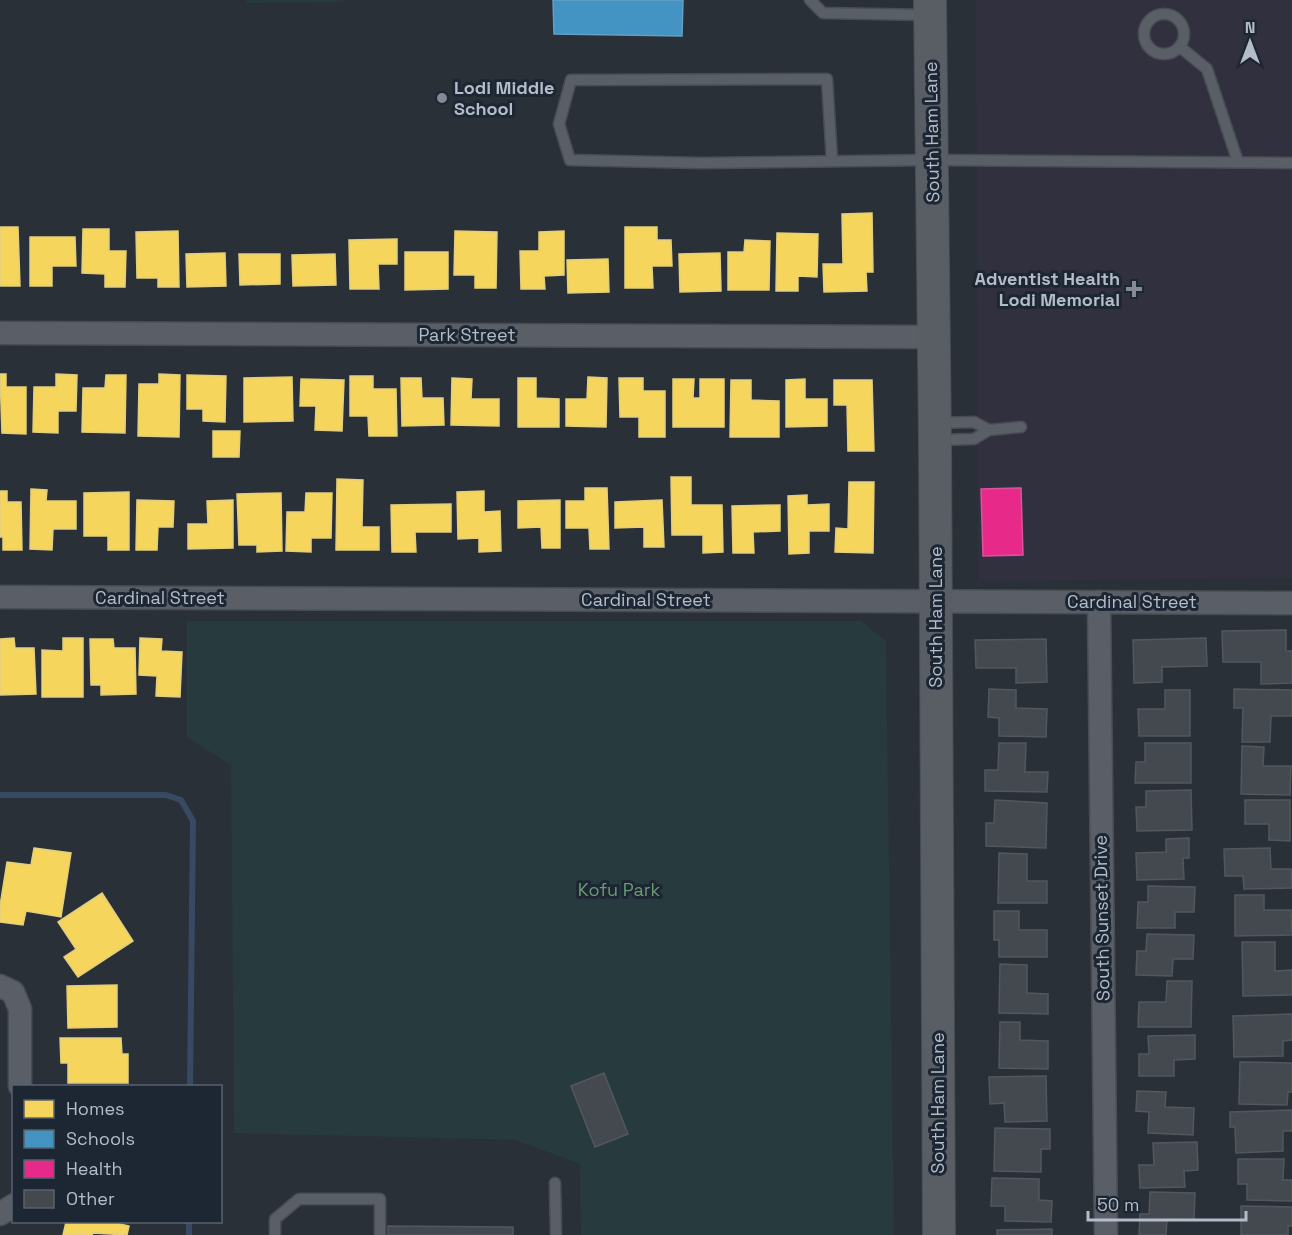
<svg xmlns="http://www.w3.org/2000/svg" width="1292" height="1235" font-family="'Space Grotesk',sans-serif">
<rect width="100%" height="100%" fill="#2a3038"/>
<!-- medical -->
<path fill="#31303e" d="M976 0H1292V578L978 581Z"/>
<!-- green -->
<g fill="#273a3e">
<path d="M247 0H343V2L247 3Z"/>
<path d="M187 621H861L886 641 894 1235H581L580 1164 516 1140 234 1133 231 765 187 737Z"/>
</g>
<!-- homes -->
<g fill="#f6d55c" stroke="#e2ce7d" stroke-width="1.5">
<path d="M872 213 873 272H866L867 291 824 292 823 264H843L842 214Z"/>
<path d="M0 227H18L20 286H0Z"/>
<path d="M625 227H657V240H671L672 266H652L653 288H625Z"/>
<path d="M83 229H109V251H126L125 287H105V274L82 273Z"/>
<path d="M178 231 179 287H158V278H137L136 232Z"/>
<path d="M455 231 497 232 496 288H475V275H454Z"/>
<path d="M564 231V275L544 276 545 289H521L520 251H539V232Z"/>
<path d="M777 233 818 234 817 277 798 276V291H776Z"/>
<path d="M30 237H75L76 266H52V286H30Z"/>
<path d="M397 239V264H378L379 289H350L349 240Z"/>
<path d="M745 240 770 241 769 290H728V252H744Z"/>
<path d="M405 252H448V289L405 290Z"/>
<path d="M225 253 226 286 187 287 186 254Z"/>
<path d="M720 253 721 291 680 292 679 254Z"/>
<path d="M239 254H280V284L240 285Z"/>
<path d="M335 254 336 285 293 286 292 255Z"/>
<path d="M608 259 609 292 568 293 567 260Z"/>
<path d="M0 374H6V387H26V434L2 433Z"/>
<path d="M56 374 77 375 76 411H58V433L33 432 34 387H56Z"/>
<path d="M159 374 180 375 179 437 138 436 139 384H159Z"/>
<path d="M106 375H126L125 433 82 432 83 388H105Z"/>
<path d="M187 375 226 376 225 422 203 421V409H187Z"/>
<path d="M350 376H373V389H396L397 436H369L368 416H350Z"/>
<path d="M292 377 293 421 244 422V378Z"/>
<path d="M588 377 607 378 606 427 566 426V399H587Z"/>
<path d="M401 378H421L422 398H443L444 425 402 426Z"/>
<path d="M452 378 472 379 471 399H499V426L451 425Z"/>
<path d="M518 378H536V398L559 399V427H518Z"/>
<path d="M619 378H643V391H665V437H639V417H620Z"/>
<path d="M301 379 344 380 342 431 315 430 316 406H300Z"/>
<path d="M673 379H694L693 398H700V379H724V427H673Z"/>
<path d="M805 379V399H827V426L786 427V380Z"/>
<path d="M731 380H751V400L779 401V437H730Z"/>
<path d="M834 380H872L874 451H848L847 405H834Z"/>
<path d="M213 431H240L239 457H213Z"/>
<path d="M671 477H691V505H722L723 552 703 553V535H672Z"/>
<path d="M337 479 363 480 362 527H379V550H336Z"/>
<path d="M849 482H874L873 553 835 552 836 528 848 529Z"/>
<path d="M585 488H607L609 549H590L589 528H566V501H585Z"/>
<path d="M31 489 47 490 46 501H76V529H53L52 550 30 549Z"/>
<path d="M0 491H7V502H21L22 550H3V537H0Z"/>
<path d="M484 491V512L500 511 501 551 479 552V538L458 539 457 492Z"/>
<path d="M129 492V550H108V536H84V493Z"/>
<path d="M281 493 282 551 257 552V545H239L237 494Z"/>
<path d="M306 493H332L331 538H311V552L286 551 287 512H305Z"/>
<path d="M807 495V505L829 504V531H809V553L789 554 788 496Z"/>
<path d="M137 500 174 501 173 527H158L157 550H136Z"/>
<path d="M233 500V548L188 549V524H208L207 501Z"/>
<path d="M560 500V548H542L541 527 518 528V501Z"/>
<path d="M662 500 664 547H644V527L615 528V502Z"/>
<path d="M451 504V532H415L416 552H392L391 505Z"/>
<path d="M780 505V531L753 532 754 553H733L732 506Z"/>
<path d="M14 638 15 648H34L36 694 0 695V639Z"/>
<path d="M63 638H83V697H42V650L63 651Z"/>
<path d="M140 638 162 639 161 651 182 652 180 697 156 696 157 676 139 675Z"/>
<path d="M90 639H113L114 648H135L136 694 101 695V685H91Z"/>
<path d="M34 848 71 853 61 917 26 911 23 925 0 922V906L7 862 31 865Z"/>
<path d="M102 893 133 941 78 977 64 957 76 949 58 922Z"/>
<path d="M117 985V1027L68 1028 67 986Z"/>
<path d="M60 1038H121L122 1054H128V1083H68V1063H61Z"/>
<path d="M66 1222H120V1224L129 1226 127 1235 93 1233 92 1235H63Z"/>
</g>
<!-- schools -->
<path fill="#4393c3" stroke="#659fc5" stroke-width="1.5" d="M553 0H683L682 36 554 34Z"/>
<!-- health -->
<path fill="#e7298a" stroke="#d8559d" stroke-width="1.5" d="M1021 488 1023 555 983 556 981 489Z"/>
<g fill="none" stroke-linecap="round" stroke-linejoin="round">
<!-- stream -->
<g stroke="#384963" stroke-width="6">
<path d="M0 795H166L181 800 193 821 190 1086"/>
<path d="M189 1235V1222"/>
</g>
</g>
<!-- building -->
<g fill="#444950" stroke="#52575f" stroke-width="1.5">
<path d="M1286 630V651H1292V683L1261 684V662H1223L1222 631Z"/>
<path d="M1206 638 1207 666 1162 667V682L1134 683 1133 640Z"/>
<path d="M1046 639 1047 682 1016 683V668H976L975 640Z"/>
<path d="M989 689 1016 690V708L1047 709 1046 737 999 736V718L988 717Z"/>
<path d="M1234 689 1292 690V716H1271L1270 742H1242L1243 708H1234Z"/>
<path d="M1165 690H1190V736H1139L1138 709H1165Z"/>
<path d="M999 743H1026L1025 772H1048L1047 792 985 791V770H998Z"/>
<path d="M1145 743H1191V783H1135L1136 762H1145Z"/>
<path d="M1242 746 1264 747 1263 766H1291L1290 795 1241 794Z"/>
<path d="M1191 790 1192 830 1137 831 1136 807H1146V791Z"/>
<path d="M995 800 1047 803 1046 848 986 846V823H994Z"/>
<path d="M1245 800H1290V841L1269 840V824H1245Z"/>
<path d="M1189 838V858H1183L1184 879 1137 880 1136 853 1166 852V839Z"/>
<path d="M1270 848 1271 869H1291L1292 888 1244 889 1243 876H1225L1224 849Z"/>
<path d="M999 853 1027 854V881H1047V903H998Z"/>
<path d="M1148 886 1195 887 1194 912H1175V928H1137L1138 902H1148Z"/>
<path d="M1235 895H1264V910H1291L1292 935 1235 936Z"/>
<path d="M994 911H1019V930H1047V957H999V940H994Z"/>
<path d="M1147 934 1194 935 1193 959H1173L1172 976 1136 975 1137 951H1146Z"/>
<path d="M1242 942H1275V971L1292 970V995L1243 996Z"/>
<path d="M1000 964 1027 965V993L1048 994V1014L999 1013Z"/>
<path d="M1167 981H1192L1191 1027H1138L1139 1002H1166Z"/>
<path d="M1292 1014V1040L1283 1041V1056L1234 1057 1233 1016Z"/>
<path d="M1000 1022H1020V1040L1048 1041V1069L999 1068Z"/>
<path d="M1195 1035V1059L1174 1060V1076H1139V1054H1149L1148 1036Z"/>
<path d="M1240 1062 1292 1063V1092H1288L1287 1105 1239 1104Z"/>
<path d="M604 1073 628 1134 595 1147 571 1086Z"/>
<path d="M1046 1076 1047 1121 1005 1122 1004 1103 990 1104 989 1077Z"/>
<path d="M1137 1091 1166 1092 1165 1107 1194 1108 1193 1135 1148 1133 1149 1112 1136 1111Z"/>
<path d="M1292 1110V1131H1283V1151L1236 1153 1235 1127H1230V1112Z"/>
<path d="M995 1128 1050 1129V1149H1041V1172L994 1171Z"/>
<path d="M1197 1142 1198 1170 1184 1171 1185 1187 1140 1188 1139 1165H1154L1153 1143Z"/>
<path d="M1238 1159H1284L1283 1180H1292V1201L1247 1200V1184H1238Z"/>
<path d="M992 1178 1039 1179V1200L1052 1201 1051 1222 1005 1221V1206H991Z"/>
<path d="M1150 1192 1195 1193 1194 1220 1167 1219 1166 1235H1139L1140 1214H1149Z"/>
<path d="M1241 1206 1292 1207V1226H1288V1235H1241Z"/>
<path d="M388 1226 513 1227V1235H388Z"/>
<path d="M1052 1229V1235H997V1230Z"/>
</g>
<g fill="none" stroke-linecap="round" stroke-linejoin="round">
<defs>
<g id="service">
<path d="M810 0 823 13 927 15"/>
<circle cx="1164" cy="34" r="20"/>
<path d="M1180 47 1207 69 1238 162"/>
<path d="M832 161 827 79 571 80 559 124 570 160 701 163 932 160 1292 163"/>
<path d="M937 423 974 422 989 430"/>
<path d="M938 440 974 439 989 430 1021 427"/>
<path d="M555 1183 556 1235"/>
<path d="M275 1235V1219L299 1199H380V1235"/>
</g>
<g id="minor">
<path d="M0 333 934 337"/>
<path d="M0 597 1292 603"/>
<path d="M1099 602 1106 1235"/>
<path d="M0 986 13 992 20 1009V1086"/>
<path d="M0 1214 14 1205"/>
</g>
<path id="secondary" d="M930 0 935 441 939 1235"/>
</defs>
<!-- service casing -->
<use href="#service" stroke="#484c53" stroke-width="13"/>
<!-- minor casing -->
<use href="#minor" stroke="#484c53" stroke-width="25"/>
<!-- secondary casing -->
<use href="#secondary" stroke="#484c53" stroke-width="34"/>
<!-- service -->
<use href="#service" stroke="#5a5e66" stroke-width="10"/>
<!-- minor -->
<use href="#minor" stroke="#5a5e66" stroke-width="22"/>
<!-- secondary -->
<use href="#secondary" stroke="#595d64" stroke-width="32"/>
</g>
<!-- markers -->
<g fill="#848b96" stroke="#1d2633" stroke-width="2">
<circle cx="442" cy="98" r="6"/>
<path d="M1131 280h6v6h6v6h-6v6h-6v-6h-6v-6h6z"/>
</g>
<g text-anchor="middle" stroke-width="6" stroke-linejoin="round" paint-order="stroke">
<!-- poi labels -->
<g font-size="18" font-weight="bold" fill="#b4bcc9" stroke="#1d2633" text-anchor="start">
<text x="454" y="94">Lodi Middle<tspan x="454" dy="21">School</tspan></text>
<text x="1120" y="285" text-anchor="end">Adventist Health<tspan x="1120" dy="21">Lodi Memorial</tspan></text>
</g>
<!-- street labels -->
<g font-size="18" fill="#b4bcc9" stroke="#1d2633">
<text transform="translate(932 132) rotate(-91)" y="6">South Ham Lane</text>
<text x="467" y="341">Park Street</text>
<text x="160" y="604">Cardinal Street</text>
<text x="646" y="606">Cardinal Street</text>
<text x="1132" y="608">Cardinal Street</text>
<text transform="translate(936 617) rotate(-90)" y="6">South Ham Lane</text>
<text transform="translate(1102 918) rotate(-91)" y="6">South Sunset Drive</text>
<text transform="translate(938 1103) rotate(-90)" y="6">South Ham Lane</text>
</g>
<!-- park labels -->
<g font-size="18" fill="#6b9a76" stroke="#1d2633">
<text x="619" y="896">Kofu Park</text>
</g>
</g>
<!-- legend -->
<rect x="12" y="1085" width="210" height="138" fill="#1d2633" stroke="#59626f" stroke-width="1.5"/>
<rect x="24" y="1100" width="30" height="18" fill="#f6d55c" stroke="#59626f" stroke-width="1.5"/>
<text x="66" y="1115" font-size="18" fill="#b4bcc9">Homes</text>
<rect x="24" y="1130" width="30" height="18" fill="#4393c3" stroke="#59626f" stroke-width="1.5"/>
<text x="66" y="1145" font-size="18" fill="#b4bcc9">Schools</text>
<rect x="24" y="1160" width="30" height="18" fill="#e7298a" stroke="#59626f" stroke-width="1.5"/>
<text x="66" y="1175" font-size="18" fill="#b4bcc9">Health</text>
<rect x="24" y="1190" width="30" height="18" fill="#444950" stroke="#59626f" stroke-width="1.5"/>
<text x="66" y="1205" font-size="18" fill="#b4bcc9">Other</text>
<!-- north arrow -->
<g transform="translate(1250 42)" stroke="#1d2633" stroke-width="4.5" paint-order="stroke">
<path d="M0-4.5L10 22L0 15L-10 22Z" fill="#b4bcc9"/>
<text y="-9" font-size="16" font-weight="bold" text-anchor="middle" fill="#b4bcc9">N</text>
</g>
<!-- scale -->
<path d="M1088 1211v9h158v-9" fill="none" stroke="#b4bcc9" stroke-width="3"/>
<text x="1097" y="1211" font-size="18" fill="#b4bcc9" stroke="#1d2633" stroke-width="4.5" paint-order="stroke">50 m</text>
</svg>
